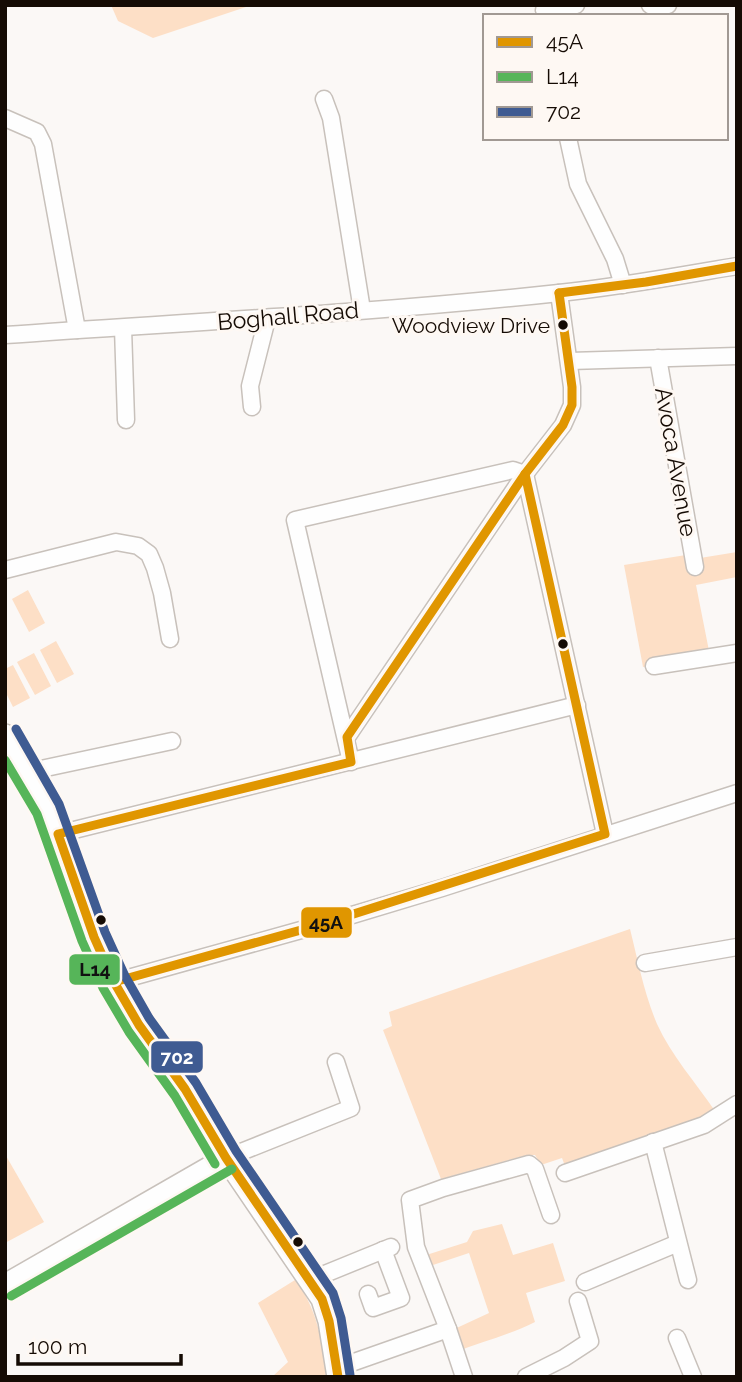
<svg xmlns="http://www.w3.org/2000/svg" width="742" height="1382" font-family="Raleway,sans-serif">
<rect width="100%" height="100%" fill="#fbf8f6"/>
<!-- green -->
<g fill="#fddfc6">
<path d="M111 5H252L153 38 118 21Z"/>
<path d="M737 552V577L696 585 710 656 643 667 624 565 692 554 694 559Z"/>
<path d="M28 590 45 623 29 632 12 599Z"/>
<path d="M56 641 74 674 57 683 40 650Z"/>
<path d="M34 653 51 686 35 695 17 662Z"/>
<path d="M13 665 30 698 13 707 5 691V669Z"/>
<path d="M630 929C638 961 644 993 657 1024 671 1055 696 1083 715 1111L702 1119 565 1166 562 1158 541 1165 535 1155H527L441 1179 383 1030 392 1026 389 1012Z"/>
<path d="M5 1154 44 1222 5 1243Z"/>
<path d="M502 1224 513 1255 553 1243 565 1281 526 1293 535 1322C509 1335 482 1342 455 1352L448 1332 489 1313 469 1253 424 1268 420 1257 467 1242 473 1231Z"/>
<path d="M295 1280C317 1308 323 1342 326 1377H272L288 1362 258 1303Z"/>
</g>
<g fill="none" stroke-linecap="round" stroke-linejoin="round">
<defs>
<g id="minor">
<path d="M650 5 654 7 668 5"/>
<path d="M544 10 576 5"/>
<path d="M324 99 331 118 362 310"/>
<path d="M5 118 37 132 43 144 77 330"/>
<path d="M568 138 578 184 615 259 623 285"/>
<path d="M123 328 126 420"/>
<path d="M5 335C190 322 375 313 559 293 619 287 678 276 737 266"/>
<path d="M658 358 695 567"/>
<path d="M570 361 737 356"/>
<path d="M252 407 250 386 267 319"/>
<path d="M525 474 605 834"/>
<path d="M5 570 116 542 138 546 149 554 155 568 162 593 170 639"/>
<path d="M654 666 737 653"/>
<path d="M347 737 525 474 563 425 572 405V387L559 293"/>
<path d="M351 762 295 520 513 470 525 474"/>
<path d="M27 772 172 741"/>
<path d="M58 834 577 705"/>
<path d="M645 963 737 947"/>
<path d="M114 982 319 925 442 888 737 793"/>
<path d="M653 1142 688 1280"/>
<path d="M226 1158 351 1108 336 1062"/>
<path d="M565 1173 704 1125 737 1104"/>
<path d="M310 1280 391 1247"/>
<path d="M585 1282 678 1243"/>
<path d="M368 1294 373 1308 401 1298 383 1250"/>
<path d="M448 1329 464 1377"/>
<path d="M677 1338 693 1377"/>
<path d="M337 1368 448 1329 416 1247 410 1200 443 1188 529 1164 535 1169 551 1215"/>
<path d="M526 1377 564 1358 590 1341 578 1301"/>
</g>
<g id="major">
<path d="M5 735 48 809 94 937 114 982 139 1025 185 1089 226 1158 322 1299 329 1321 338 1377"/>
<path d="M5 1285 226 1158"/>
</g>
</defs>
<!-- minor casing -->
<use href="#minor" stroke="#c8c1bb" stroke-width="19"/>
<!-- major casing -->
<use href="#major" stroke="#c8c1bb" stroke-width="24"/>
<!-- minor -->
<use href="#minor" stroke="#fefefe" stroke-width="16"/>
<!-- major -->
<use href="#major" stroke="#fefefe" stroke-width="21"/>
<defs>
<g id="bus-1">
<path d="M559 293 646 282 737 266"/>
<path d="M114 982 319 925 605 834 525 474"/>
<path d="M338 1377 329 1321 322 1299 226 1158 185 1089 139 1025 114 982 94 937 58 834 351 762 347 737 525 474 563 425 572 405V387L559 293"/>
</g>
<g id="bus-2">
<path d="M5 760 37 814 82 941 103 988 129 1032 175 1096 215 1164"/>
<path d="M11 1296 232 1169"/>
</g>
<path id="bus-3" d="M16 729 59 804 105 932 125 976 149 1018 196 1083 236 1151 333 1293 341 1318 350 1375"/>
</defs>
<!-- bus-1 casing -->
<use href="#bus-1" stroke="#fef8f3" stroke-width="14"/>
<!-- bus-2 casing -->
<use href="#bus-2" stroke="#fef8f3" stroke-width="14"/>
<!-- bus-3 casing -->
<use href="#bus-3" stroke="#fef8f3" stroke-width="14"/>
<!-- bus-1 -->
<use href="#bus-1" stroke="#e09600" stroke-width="9"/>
<!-- bus-2 -->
<use href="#bus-2" stroke="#56b559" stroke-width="9"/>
<!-- bus-3 -->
<use href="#bus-3" stroke="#3f5b92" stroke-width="9"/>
</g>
<!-- markers -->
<g fill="#150b04" stroke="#fef8f3" stroke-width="2.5">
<circle cx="563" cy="325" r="6"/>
<circle cx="563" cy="644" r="6"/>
<circle cx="101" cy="920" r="6"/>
<circle cx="298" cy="1242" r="6"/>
</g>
<g text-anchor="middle" stroke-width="6" stroke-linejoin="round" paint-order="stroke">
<!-- bus labels -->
<g font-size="21" fill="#150b04" stroke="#fef8f3" text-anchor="end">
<text x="550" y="333">Woodview Drive</text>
</g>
<!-- street labels -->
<g font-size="23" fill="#150b04" stroke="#fef8f3">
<text transform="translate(288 316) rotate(-5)" y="8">Boghall Road</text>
<text transform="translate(676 462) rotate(80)" y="8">Avoca Avenue</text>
</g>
</g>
<g stroke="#fef8f3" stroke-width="2.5">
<rect x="300" y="906" width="53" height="33" rx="7" fill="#e09600"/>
<rect x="68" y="953" width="53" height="33" rx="7" fill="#56b559"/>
<rect x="150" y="1040" width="54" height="34" rx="7" fill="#3f5b92"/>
</g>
<g font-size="19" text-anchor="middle" font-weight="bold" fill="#fff">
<text x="177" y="1064">702</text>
</g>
<g font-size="19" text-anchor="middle" font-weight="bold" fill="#111">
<text x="326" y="929">45A</text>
<text x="95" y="976">L14</text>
</g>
<!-- border -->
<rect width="742" height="1382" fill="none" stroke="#150b04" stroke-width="14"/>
<!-- legend -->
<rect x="483" y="14" width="245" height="126" fill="#fef8f3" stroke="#a19993" stroke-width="2"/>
<rect x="497" y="37" width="35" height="10" fill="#e09600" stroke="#a19993" stroke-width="2"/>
<text x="546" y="49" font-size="21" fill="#150b04">45A</text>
<rect x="497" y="72" width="35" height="10" fill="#56b559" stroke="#a19993" stroke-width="2"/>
<text x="546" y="84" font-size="21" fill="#150b04">L14</text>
<rect x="497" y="107" width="35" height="10" fill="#3f5b92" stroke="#a19993" stroke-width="2"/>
<text x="546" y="119" font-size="21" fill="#150b04">702</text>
<!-- scale -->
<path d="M18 1354v10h163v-10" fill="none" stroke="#150b04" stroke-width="3.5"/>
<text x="28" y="1354" font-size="21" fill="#150b04" stroke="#fef8f3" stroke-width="5" paint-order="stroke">100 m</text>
</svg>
